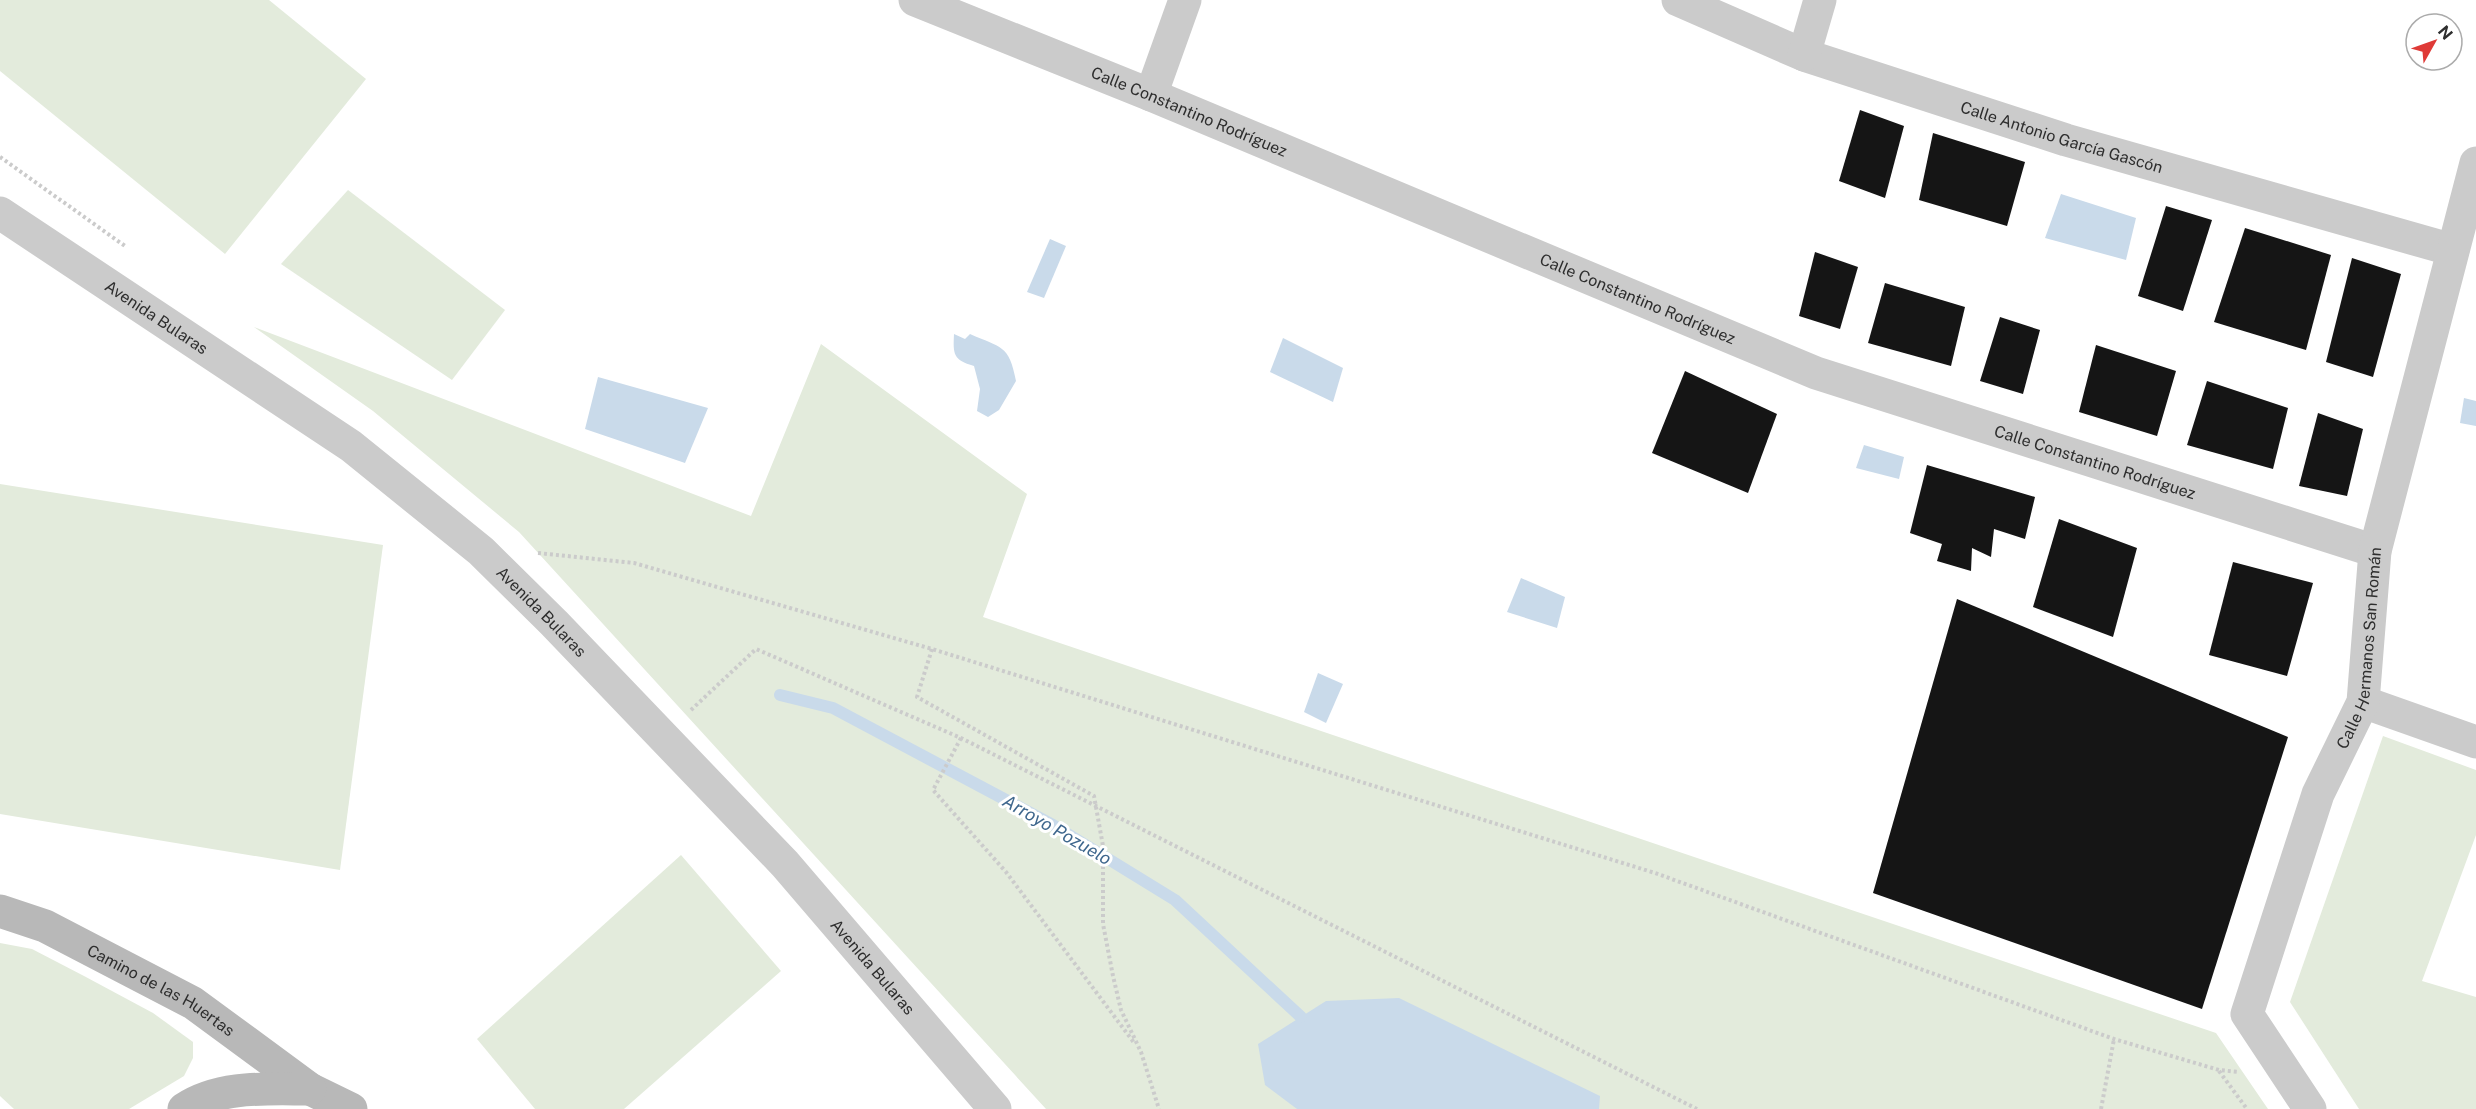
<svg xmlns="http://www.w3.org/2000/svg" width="2476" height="1109" font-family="'Public Sans',sans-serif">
<rect width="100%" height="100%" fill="#fff"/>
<!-- green -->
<g fill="#e3ebdc">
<path d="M0 0H269L366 79 225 254 0 71Z"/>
<path d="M348 190 505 310 452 380 281 264Z"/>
<path d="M254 327 751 516 821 344 1027 494 983 617 2216 1033 2268 1109H1046L519 532 373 411Z"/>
<path d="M0 484 383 545 340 870 0 814Z"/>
<path d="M2383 736 2476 770V835L2422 981 2476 997V1109H2359L2290 1002Z"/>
<path d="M681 855 781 971 624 1109H535L477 1039Z"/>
<path d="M0 943 32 949 84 976 153 1013 193 1042V1058L184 1076 129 1109H14L0 1096Z"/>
</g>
<!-- water -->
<g fill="#c9daea">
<path d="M2061 194 2136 218 2126 260 2045 238Z"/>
<path d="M1050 239 1066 246 1044 298 1027 292Z"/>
<path d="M954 334 965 339 970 334C1001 348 1009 344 1016 381L999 410 988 417 977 411 980 389 974 366C953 360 953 354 954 334Z"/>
<path d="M1283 338 1343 368 1333 402 1270 372Z"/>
<path d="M598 377 708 408 685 463 585 429Z"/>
<path d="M2464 398 2476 401V426L2460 423Z"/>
<path d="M1864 445 1904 457 1899 479 1856 468Z"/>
<path d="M1521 578 1565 597 1557 628 1507 612Z"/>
<path d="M1318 673 1343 684 1326 723 1304 712Z"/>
<path d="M1399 998 1600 1096 1599 1109H1297L1265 1085 1258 1044 1326 1001Z"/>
</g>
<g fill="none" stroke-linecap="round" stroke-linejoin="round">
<!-- stream -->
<path stroke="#c9daea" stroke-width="12" d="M780 695 833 708 1053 825 1175 900 1301 1017"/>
</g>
<!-- building -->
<g fill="#151515">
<path d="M1860 110 1904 126 1885 198 1839 181Z"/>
<path d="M1933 133 2025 162 2007 226 1919 200Z"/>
<path d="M2166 206 2212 220 2183 311 2138 296Z"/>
<path d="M2245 228 2331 255 2306 350 2214 322Z"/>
<path d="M1815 252 1858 267 1840 329 1799 316Z"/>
<path d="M2352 258 2401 274 2373 377 2326 362Z"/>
<path d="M1885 283 1965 307 1951 366 1868 343Z"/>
<path d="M2000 317 2040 330 2023 394 1980 381Z"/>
<path d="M2096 345 2176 371 2157 436 2079 412Z"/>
<path d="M1685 371 1777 414 1748 493 1652 453Z"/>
<path d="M2207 381 2288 408 2273 469 2187 445Z"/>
<path d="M2318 413 2363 429 2347 496 2299 486Z"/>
<path d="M1927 465 2035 497 2025 539 1994 529 1991 557 1972 548 1971 571 1937 561 1942 544 1910 533Z"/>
<path d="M2059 519 2137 548 2113 637 2033 607Z"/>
<path d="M2233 562 2313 583 2287 676 2209 655Z"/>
<path d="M1957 599 2288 737 2202 1009 1873 893Z"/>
</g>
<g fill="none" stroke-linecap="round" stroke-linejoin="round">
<!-- path -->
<g stroke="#cbcbcb" stroke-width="4" stroke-dasharray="3 3" stroke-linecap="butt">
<path d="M0 157 125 246"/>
<path d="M538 553 634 563 932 649 1655 873 2114 1039 2219 1070 2239 1072"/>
<path d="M932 649 917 697 1094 796 1103 846V924L1113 976 1121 1010 1141 1052 1159 1109"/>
<path d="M691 710 756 649 961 738 1697 1109"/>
<path d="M961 738 933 790 1006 872 1135 1044"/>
<path d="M2219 1071 2247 1109"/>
<path d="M2101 1109 2114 1039"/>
</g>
<!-- street -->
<g stroke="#cbcbcb" stroke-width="33">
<path id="s1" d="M915 0 1151 95 1816 373 2375 551"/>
<path id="s2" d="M1678 0 1804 55 2066 140 2453 250"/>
<path d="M1804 55 1820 0"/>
<path d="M1151 95 1185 0"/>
<path id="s3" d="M0 213 351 446 481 551 554 623 785 864 995 1109"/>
<path d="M2363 702 2476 742"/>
<path id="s4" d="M2310 1109 2247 1014 2318 794 2363 702 2375 551 2476 163"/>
</g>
<!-- secondary -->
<g stroke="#b8b8b8" stroke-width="33">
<path id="s5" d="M0 911 45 926 193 1003 310 1089 351 1109"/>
<path d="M184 1109C220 1085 268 1089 310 1089"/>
</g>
</g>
<g text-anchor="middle" stroke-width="6" stroke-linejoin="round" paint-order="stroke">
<!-- street labels -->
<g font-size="16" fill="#2e2e2e" stroke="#fff">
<text dy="6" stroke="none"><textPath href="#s1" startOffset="296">Calle Constantino Rodríguez</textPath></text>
<text dy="6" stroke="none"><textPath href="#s2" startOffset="408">Calle Antonio García Gascón</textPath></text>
<text dy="6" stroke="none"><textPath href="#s1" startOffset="782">Calle Constantino Rodríguez</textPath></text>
<text dy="6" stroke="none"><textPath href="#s3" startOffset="188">Avenida Bularas</textPath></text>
<text dy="6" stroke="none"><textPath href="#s1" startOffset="1268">Calle Constantino Rodríguez</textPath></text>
<text dy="6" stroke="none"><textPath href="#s3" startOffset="674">Avenida Bularas</textPath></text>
<text dy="6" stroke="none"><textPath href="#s4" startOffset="500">Calle Hermanos San Román</textPath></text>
<text dy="6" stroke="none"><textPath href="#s3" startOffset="1160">Avenida Bularas</textPath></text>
<text dy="6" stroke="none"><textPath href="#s5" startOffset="180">Camino de las Huertas</textPath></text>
</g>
<!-- water labels -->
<g font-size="18" font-style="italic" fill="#3f678d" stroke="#fff">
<text transform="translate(1057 830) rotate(30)" y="6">Arroyo Pozuelo</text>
</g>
</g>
<!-- north arrow -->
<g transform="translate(2434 42) rotate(50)"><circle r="28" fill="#ffffff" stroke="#ababab" stroke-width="1.5"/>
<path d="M0-4.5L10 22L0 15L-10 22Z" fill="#df3a37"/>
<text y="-9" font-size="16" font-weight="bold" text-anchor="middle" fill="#2e2e2e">N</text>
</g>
</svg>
